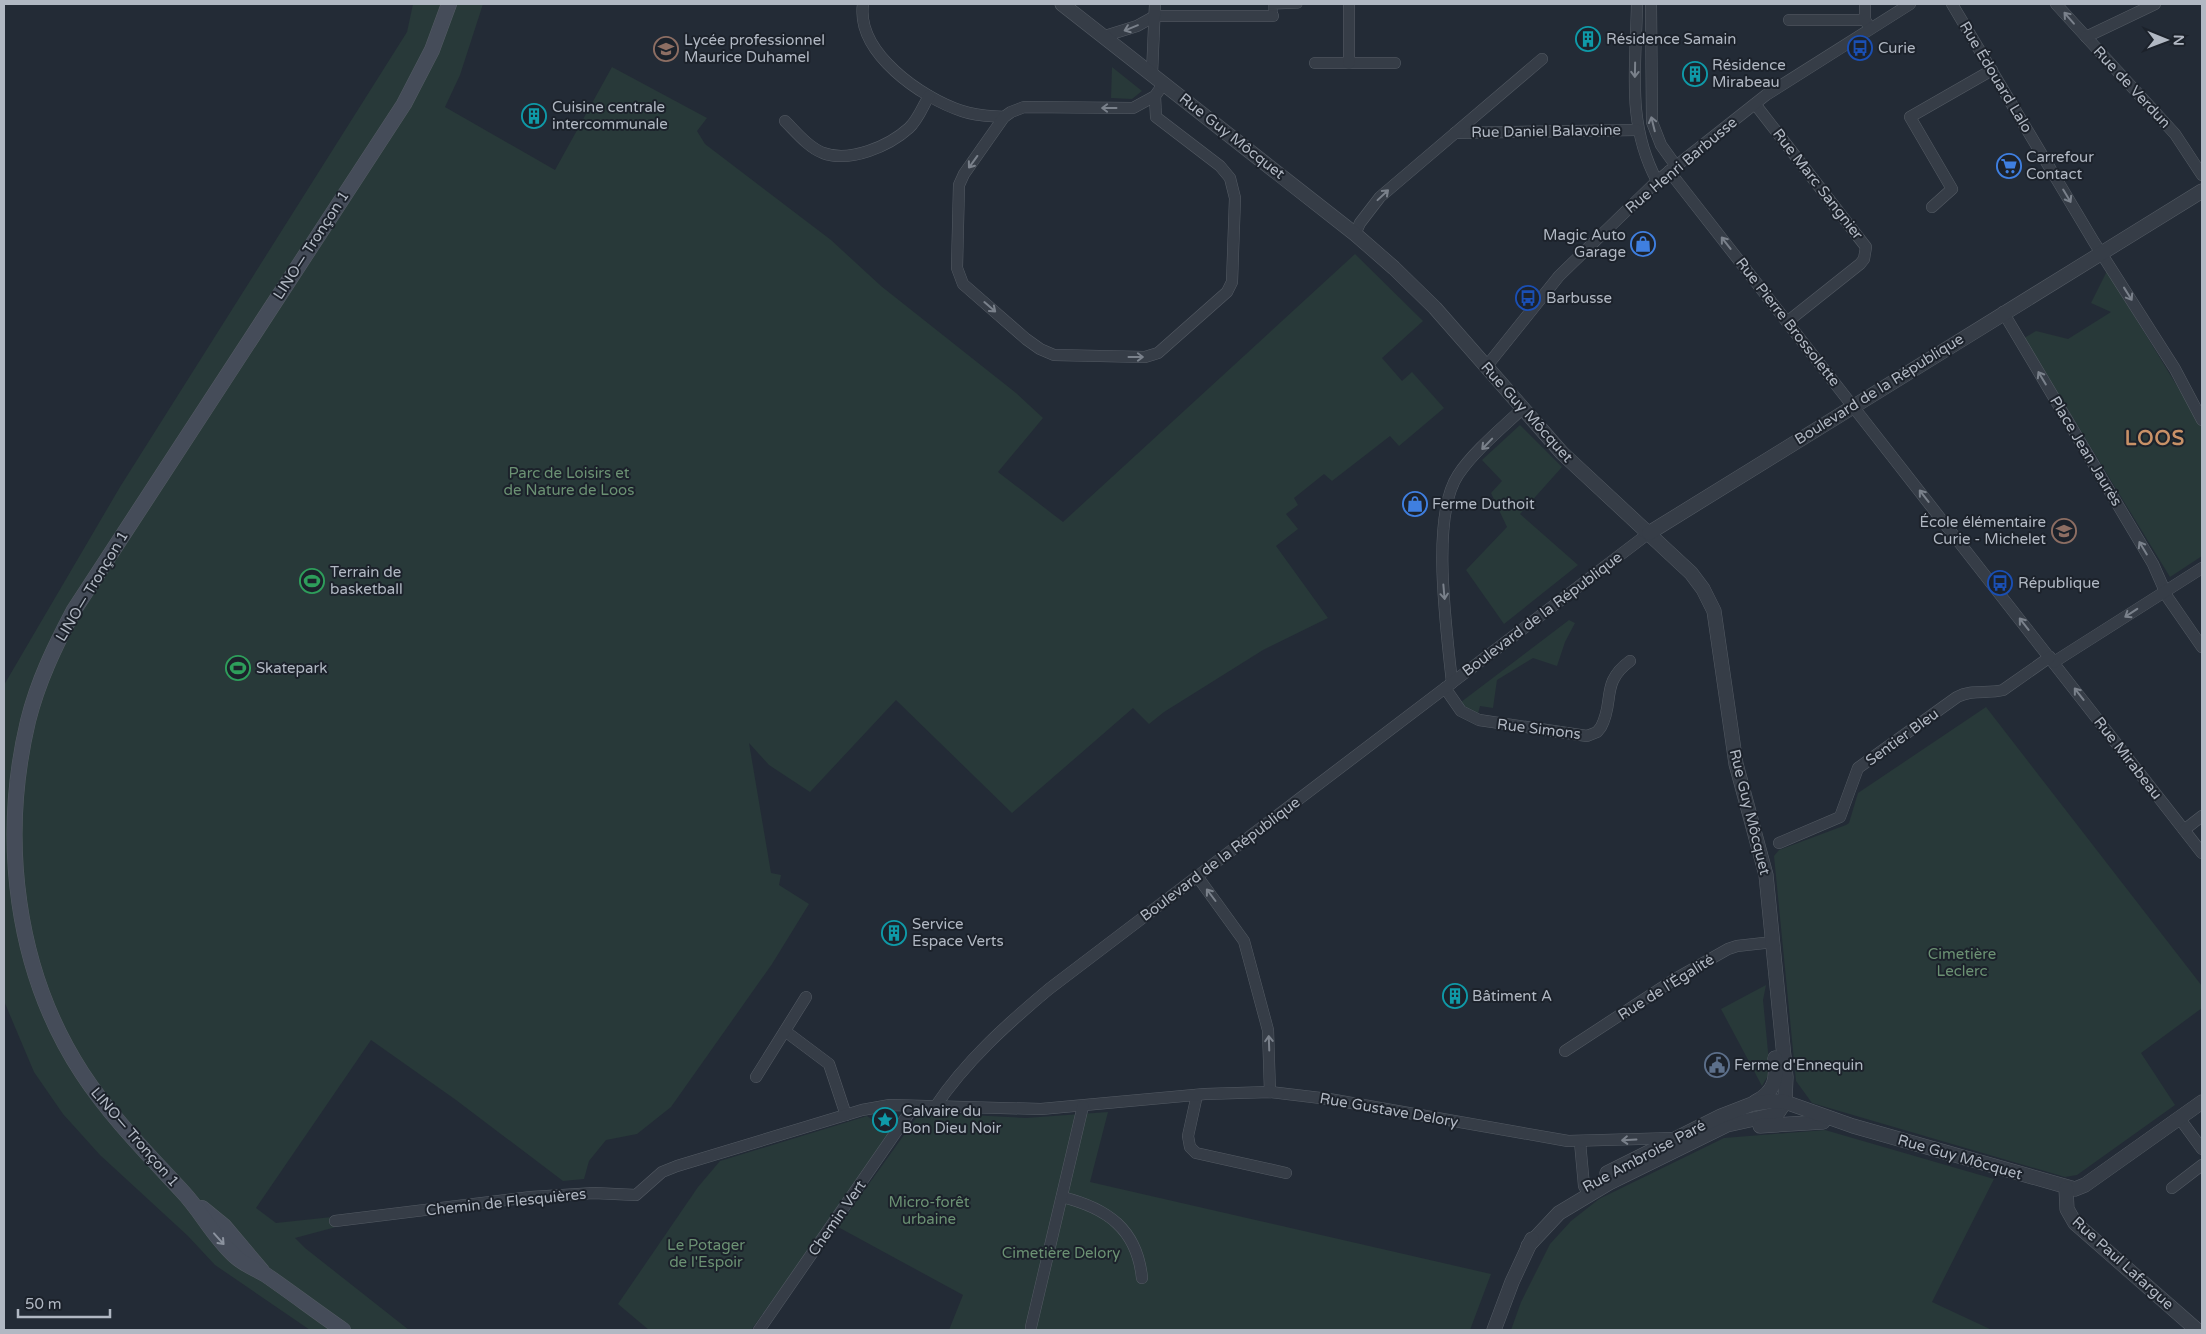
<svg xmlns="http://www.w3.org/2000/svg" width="2206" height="1334" font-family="'Varela Round',sans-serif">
<rect width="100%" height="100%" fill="#232b36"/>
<!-- green -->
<g fill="#283939">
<path d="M413 4H483L460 75 445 107 555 170 612 67 707 118 697 131 705 144 831 240 881 286 1016 393 1043 418 998 472 1063 522 1355 254 1423 321 1382 358 1402 381 1412 372 1444 408 1399 446 1390 436 1332 481 1324 474 1294 498 1298 505 1286 514 1298 529 1276 546 1328 618 1263 650 1164 712 1149 724 1133 708 1012 813 896 700 810 792 769 765 749 743 771 873 781 875 779 885 809 904 772 964 671 1107 637 1134 606 1140 589 1161 584 1179 563 1181 456 1100 371 1040 256 1208 276 1223 332 1217 336 1227 295 1238 305 1248 409 1330H310L215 1265 188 1236 100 1155 63 1114 34 1072 4 1001V685L120 487 407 32Z"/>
<path d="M1112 67 1142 91 1132 99 1111 98Z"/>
<path d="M2107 271 2202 427V556L2170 577 2024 338 2036 331 2068 339 2111 312 2091 303Z"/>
<path d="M1520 425 1562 467 1520 514 1578 565 1504 624 1466 570 1507 527 1491 493 1502 481 1482 460Z"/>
<path d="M1569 620 1575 623 1565 642 1557 666 1533 658 1497 680 1493 708 1480 706 1478 714 1467 710 1461 702Z"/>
<path d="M1986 707 2202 986V1008L2141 1053 2175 1105 2077 1175 2065 1177 1812 1103 1796 1081 1774 856 1779 850 1846 825 1849 823 1858 793Z"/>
<path d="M1766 985 1763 1000 1770 1072 1762 1086 1721 1009Z"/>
<path d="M1108 1112 1090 1182 1491 1274 1470 1330H949L963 1295 838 1227 919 1114 932 1113 1026 1118Z"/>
<path d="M867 1116 892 1134 751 1330H649L618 1304 698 1187 720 1161Z"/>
<path d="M1825 1130 1994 1179 1932 1302 1992 1330H1511L1521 1302 1550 1244 1571 1221 1599 1199 1724 1138Z"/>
</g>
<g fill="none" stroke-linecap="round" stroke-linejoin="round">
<defs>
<path id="pedestrian" d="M1273 16V5L1298 4"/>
<g id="minor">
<path d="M863 4C856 53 922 98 962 111 976 116 990 116 1004 117"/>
<path d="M1637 4C1636 67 1626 123 1657 181"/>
<path d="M1651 4 1652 122 1661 145 1676 166"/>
<path d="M1952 4 2094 242 2175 369 2202 420"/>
<path d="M2056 4 2175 134 2202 175"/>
<path d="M1155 16H1273"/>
<path d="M1789 20H1865L1870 28"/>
<path d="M1865 20V4"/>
<path d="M1105 36 1137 26 1155 16"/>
<path d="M2086 37 2155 4"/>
<path d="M1315 63H1395"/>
<path d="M1349 63V4"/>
<path d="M1152 74 1155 4"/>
<path d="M1155 96 1156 117 1220 166 1230 178 1235 198 1232 282 1227 292 1158 353 1145 357 1054 355 1040 349 1026 339 963 284 957 268 959 185 964 174 1004 117 1011 112 1024 107 1133 108 1155 96 1164 83"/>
<path d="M1755 104 1866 247 1864 259 1860 264 1787 322"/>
<path d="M785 121C796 132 808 147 823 153 850 163 889 146 909 128 918 120 923 106 929 96"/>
<path d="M1455 133 1637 130"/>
<path d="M1669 171 2202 853"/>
<path d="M1932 207 1952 189 1910 117 1992 70"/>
<path d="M1355 234 1360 223 1380 197 1542 59"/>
<path d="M2003 312 2153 564 2168 598 2202 647"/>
<path d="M1486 367 1559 276 1657 181 1766 95 1910 4"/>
<path d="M2054 662 2202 568"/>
<path d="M1452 683C1447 632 1430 517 1458 475 1473 452 1502 428 1522 409"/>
<path d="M1445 688 1461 711 1479 720 1587 736 1597 732 1601 727C1615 701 1600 683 1630 661"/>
<path d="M2184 830 2202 816"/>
<path d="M1779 843 1840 817 1858 768 1957 697C1972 689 1987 694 2003 690L2050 657"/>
<path d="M1197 876 1244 941 1268 1030 1270 1092"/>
<path d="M785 1031 829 1064 846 1115"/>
<path d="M1565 1051 1675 979 1728 949 1737 946 1773 942"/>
<path d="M756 1077 806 997"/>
<path d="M1197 1095 1188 1136 1190 1147 1196 1153 1286 1173"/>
<path d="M935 1107C966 1061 1006 1025 1049 989L1649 533"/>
<path d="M2180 1119 2202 1149"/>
<path d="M1580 1142 1584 1186 1589 1194"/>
<path d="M2172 1188 2202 1165"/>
<path d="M1062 1197C1107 1208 1137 1229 1142 1278"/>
<path d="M335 1221 531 1197 594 1193 636 1195 662 1172 677 1166 862 1110 890 1105 1041 1109 1205 1094 1270 1092 1329 1099 1568 1141 1674 1138"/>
<path d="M1031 1327 1083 1106"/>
<path d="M759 1330 914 1106"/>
</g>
<g id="tertiary">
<path d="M1062 4 1355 234 1394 268 1435 308 1562 453 1691 573 1703 589 1714 611 1736 764 1766 875 1786 1077 1785 1102 1777 1114 1727 1125 1609 1183 1559 1213 1528 1246"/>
<path d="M1649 533 2202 191"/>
<path d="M1755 1102C1775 1092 1777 1079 1775 1058"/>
<path d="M1760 1126 1823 1122"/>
<path d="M1607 1173 1721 1116 1752 1104 1772 1101 1785 1102 1853 1126 2075 1189 2085 1185 2202 1102"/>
<path d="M2066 1188 2067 1209 2075 1223 2197 1330"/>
<path d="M1494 1330 1512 1282 1532 1239"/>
</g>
<g id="secondary">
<path d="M202 1208 224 1226 262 1271"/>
<path d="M343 1330C317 1312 292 1293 266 1275 256 1269 245 1265 236 1257 214 1238 202 1212 182 1191 147 1153 110 1116 82 1073 15 970 0 839 28 721 38 681 55 646 74 610L404 104 432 50 449 4"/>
</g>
</defs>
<!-- pedestrian casing -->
<use href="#pedestrian" stroke="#545b64" stroke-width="9"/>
<!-- minor casing -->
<use href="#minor" stroke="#545b64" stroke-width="12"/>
<!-- tertiary casing -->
<use href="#tertiary" stroke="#545b64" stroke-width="15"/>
<!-- secondary casing -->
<use href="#secondary" stroke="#545b64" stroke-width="16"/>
<!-- pedestrian -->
<use href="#pedestrian" stroke="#363d47" stroke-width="8"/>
<!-- minor -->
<use href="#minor" stroke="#363d47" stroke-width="11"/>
<!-- tertiary -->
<use href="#tertiary" stroke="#363d47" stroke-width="14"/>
<!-- secondary -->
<use href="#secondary" stroke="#454c59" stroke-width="15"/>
</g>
<!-- one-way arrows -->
<defs><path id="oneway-shaft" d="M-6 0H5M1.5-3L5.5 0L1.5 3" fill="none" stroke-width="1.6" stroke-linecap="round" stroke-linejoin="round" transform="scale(1.25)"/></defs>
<g stroke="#7a818b">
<use href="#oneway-shaft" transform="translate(2069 18) rotate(-131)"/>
<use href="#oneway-shaft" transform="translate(1131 28) rotate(158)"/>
<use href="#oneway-shaft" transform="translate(1635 70) rotate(91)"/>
<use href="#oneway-shaft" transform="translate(1109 108) rotate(-180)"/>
<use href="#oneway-shaft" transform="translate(1653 124) rotate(-104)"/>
<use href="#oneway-shaft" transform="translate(973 162) rotate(126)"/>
<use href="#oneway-shaft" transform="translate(1383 195) rotate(-43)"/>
<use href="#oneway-shaft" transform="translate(2067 196) rotate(59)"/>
<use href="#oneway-shaft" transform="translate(1726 243) rotate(-128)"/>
<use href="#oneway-shaft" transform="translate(2128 294) rotate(58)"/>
<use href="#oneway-shaft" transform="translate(990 307) rotate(41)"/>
<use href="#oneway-shaft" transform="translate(1136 357)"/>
<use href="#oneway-shaft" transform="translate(2042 378) rotate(-121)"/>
<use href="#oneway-shaft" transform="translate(1487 444) rotate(134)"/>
<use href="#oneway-shaft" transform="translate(1924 496) rotate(-128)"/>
<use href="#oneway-shaft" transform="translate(2143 548) rotate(-121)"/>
<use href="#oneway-shaft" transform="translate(1444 592) rotate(85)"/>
<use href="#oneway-shaft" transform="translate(2131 613) rotate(147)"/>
<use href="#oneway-shaft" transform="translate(2024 624) rotate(-128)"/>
<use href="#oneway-shaft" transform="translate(2079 694) rotate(-128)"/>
<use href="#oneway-shaft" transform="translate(1211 895) rotate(-127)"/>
<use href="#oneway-shaft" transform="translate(1269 1043) rotate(-92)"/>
<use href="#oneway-shaft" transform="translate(1629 1140) rotate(177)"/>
</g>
<use stroke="#8b929e" href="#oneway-shaft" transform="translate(219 1239) rotate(48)"/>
<!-- icons -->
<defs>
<symbol id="building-ring" viewBox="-11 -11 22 22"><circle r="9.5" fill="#1c222b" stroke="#0f9aa8" stroke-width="1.5"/><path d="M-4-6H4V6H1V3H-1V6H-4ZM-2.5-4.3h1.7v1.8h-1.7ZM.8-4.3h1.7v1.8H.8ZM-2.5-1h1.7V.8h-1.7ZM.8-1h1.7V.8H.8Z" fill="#0f9aa8"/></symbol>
<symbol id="bus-ring" viewBox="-11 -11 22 22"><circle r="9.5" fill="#1c222b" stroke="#1a4fb4" stroke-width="1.5"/><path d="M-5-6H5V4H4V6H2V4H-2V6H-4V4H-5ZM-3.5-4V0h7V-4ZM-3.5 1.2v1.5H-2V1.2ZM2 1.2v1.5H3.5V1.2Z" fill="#1a4fb4"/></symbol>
<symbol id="school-ring" viewBox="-11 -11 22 22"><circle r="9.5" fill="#1c222b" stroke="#8d6e63" stroke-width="1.5"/><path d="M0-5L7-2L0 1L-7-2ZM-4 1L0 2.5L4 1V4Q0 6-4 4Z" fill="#8d6e63"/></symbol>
<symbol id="supermarket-ring" viewBox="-11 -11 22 22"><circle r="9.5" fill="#1c222b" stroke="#3f7fe0" stroke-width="1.5"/><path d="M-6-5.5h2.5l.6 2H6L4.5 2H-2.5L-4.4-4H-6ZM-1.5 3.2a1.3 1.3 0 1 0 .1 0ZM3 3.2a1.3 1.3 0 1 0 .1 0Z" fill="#3f7fe0"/></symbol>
<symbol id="shop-ring" viewBox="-11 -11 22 22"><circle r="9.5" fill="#1c222b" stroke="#3f7fe0" stroke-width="1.5"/><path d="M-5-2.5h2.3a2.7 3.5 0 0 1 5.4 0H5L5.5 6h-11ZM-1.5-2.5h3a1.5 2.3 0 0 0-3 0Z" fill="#3f7fe0"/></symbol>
<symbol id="stadium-ring" viewBox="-11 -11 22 22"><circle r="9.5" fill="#1c222b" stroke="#2e9e5b" stroke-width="1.5"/><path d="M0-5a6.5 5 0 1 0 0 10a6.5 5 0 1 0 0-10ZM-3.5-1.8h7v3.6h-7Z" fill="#2e9e5b"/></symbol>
<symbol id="civic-ring" viewBox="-11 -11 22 22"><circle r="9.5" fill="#1c222b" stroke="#5c6f8a" stroke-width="1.5"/><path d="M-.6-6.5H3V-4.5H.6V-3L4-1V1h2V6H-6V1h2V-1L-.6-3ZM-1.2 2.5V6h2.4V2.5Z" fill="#5c6f8a"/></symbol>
<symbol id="sight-ring" viewBox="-11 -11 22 22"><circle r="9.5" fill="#1c222b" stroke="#0f9aa8" stroke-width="1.5"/><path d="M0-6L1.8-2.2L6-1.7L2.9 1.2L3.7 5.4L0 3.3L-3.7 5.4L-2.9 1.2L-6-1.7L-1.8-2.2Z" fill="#0f9aa8"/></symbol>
</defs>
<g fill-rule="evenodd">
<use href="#building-ring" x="1574" y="25" width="28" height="28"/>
<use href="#bus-ring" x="1846" y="34" width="28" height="28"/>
<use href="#school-ring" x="652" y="35" width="28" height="28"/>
<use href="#building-ring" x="1681" y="60" width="28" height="28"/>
<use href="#building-ring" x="520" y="102" width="28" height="28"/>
<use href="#supermarket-ring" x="1995" y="152" width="28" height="28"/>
<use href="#shop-ring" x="1629" y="230" width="28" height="28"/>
<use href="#bus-ring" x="1514" y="284" width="28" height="28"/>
<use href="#shop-ring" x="1401" y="490" width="28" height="28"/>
<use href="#school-ring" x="2050" y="517" width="28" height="28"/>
<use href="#stadium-ring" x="298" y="567" width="28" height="28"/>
<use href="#bus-ring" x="1986" y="569" width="28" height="28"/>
<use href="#stadium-ring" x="224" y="654" width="28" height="28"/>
<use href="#building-ring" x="880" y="919" width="28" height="28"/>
<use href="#building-ring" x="1441" y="982" width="28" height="28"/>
<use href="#civic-ring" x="1703" y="1051" width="28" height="28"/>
<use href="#sight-ring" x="871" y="1106" width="28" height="28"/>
</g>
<g text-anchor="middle" stroke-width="4" stroke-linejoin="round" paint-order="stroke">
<!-- poi labels -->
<g font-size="15" fill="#b1b8c3" stroke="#1c222b" text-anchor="start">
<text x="1606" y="44">Résidence Samain</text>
<text x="684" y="45">Lycée professionnel<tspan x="684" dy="17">Maurice Duhamel</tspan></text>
<text x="1878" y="53">Curie</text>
<text x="1712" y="70">Résidence<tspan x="1712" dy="17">Mirabeau</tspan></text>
<text x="552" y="112">Cuisine centrale<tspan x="552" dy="17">intercommunale</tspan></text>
<text x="2026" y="162">Carrefour<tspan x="2026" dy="17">Contact</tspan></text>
<text x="1626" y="240" text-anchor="end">Magic Auto<tspan x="1626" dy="17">Garage</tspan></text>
<text x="1546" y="303">Barbusse</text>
<text x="1432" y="509">Ferme Duthoit</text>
<text x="2046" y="527" text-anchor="end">École élémentaire<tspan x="2046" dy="17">Curie - Michelet</tspan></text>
<text x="330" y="577">Terrain de<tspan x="330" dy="17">basketball</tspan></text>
<text x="2018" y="588">République</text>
<text x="256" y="673">Skatepark</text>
<text x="912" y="929">Service<tspan x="912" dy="17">Espace Verts</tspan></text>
<text x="1472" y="1001">Bâtiment A</text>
<text x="1734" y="1070">Ferme d'Ennequin</text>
<text x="902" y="1116">Calvaire du<tspan x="902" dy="17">Bon Dieu Noir</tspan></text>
</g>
<!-- street labels -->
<g font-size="15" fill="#b1b8c3" stroke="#1c222b">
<text transform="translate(1996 77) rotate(59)" y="5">Rue Édouard Lalo</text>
<text transform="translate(2132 87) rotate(47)" y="5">Rue de Verdun</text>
<text transform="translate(1546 131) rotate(-1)" y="5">Rue Daniel Balavoine</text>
<text transform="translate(1232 136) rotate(38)" y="5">Rue Guy Môcquet</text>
<text transform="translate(1681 165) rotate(-40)" y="5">Rue Henri Barbusse</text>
<text transform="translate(1818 184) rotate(52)" y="5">Rue Marc Sangnier</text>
<text transform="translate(311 245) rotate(-57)" y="5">LINO— Tronçon 1</text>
<text transform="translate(1788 322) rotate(52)" y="5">Rue Pierre Brossolette</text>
<text transform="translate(1879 389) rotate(-32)" y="5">Boulevard de la République</text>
<text transform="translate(1527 412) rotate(48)" y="5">Rue Guy Môcquet</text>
<text transform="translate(2086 451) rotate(59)" y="5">Place Jean Jaurès</text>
<text transform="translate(92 586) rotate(-59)" y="5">LINO— Tronçon 1</text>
<text transform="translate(1542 614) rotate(-37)" y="5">Boulevard de la République</text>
<text transform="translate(1539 729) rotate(7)" y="5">Rue Simons</text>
<text transform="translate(1902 737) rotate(-36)" y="5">Sentier Bleu</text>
<text transform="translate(2128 758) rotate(52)" y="5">Rue Mirabeau</text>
<text transform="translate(1750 812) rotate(76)" y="5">Rue Guy Môcquet</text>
<text transform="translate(1220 859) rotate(-37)" y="5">Boulevard de la République</text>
<text transform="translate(1666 987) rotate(-32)" y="5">Rue de l'Égalité</text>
<text transform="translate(1389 1110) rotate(10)" y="5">Rue Gustave Delory</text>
<text transform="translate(135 1137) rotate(49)" y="5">LINO— Tronçon 1</text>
<text transform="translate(1644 1156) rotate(-28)" y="5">Rue Ambroise Paré</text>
<text transform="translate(1960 1157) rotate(16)" y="5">Rue Guy Môcquet</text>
<text transform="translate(506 1202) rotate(-6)" y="5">Chemin de Flesquières</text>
<text transform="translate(837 1218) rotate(-55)" y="5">Chemin Vert</text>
<text transform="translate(2123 1263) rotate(42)" y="5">Rue Paul Lafargue</text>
</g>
<!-- park labels -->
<g font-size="15" fill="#6b9173" stroke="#1c222b">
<text x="569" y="478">Parc de Loisirs et<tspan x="569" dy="17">de Nature de Loos</tspan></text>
<text x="1962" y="959">Cimetière<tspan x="1962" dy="17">Leclerc</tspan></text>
<text x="929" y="1207">Micro-forêt<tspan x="929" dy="17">urbaine</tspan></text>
<text x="706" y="1250">Le Potager<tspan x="706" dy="17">de l'Espoir</tspan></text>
<text x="1061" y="1258">Cimetière Delory</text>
</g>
<!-- district labels -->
<g font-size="20" font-weight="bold" letter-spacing="1" fill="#c89167" stroke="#1c222b">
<text x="2155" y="445">LOOS</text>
</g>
</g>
<!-- border -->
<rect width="2206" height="1334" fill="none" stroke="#b1b8c3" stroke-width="10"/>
<!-- north arrow -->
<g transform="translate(2166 40) rotate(91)" stroke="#1c222b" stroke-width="4" paint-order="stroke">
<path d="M0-4L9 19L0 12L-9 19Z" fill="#b1b8c3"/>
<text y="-8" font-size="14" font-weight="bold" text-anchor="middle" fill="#b1b8c3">N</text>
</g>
<!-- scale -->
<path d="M18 1309v8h92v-8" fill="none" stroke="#b1b8c3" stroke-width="2.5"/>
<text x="25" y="1309" font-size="15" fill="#b1b8c3" stroke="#1c222b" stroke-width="4" paint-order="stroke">50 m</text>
</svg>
